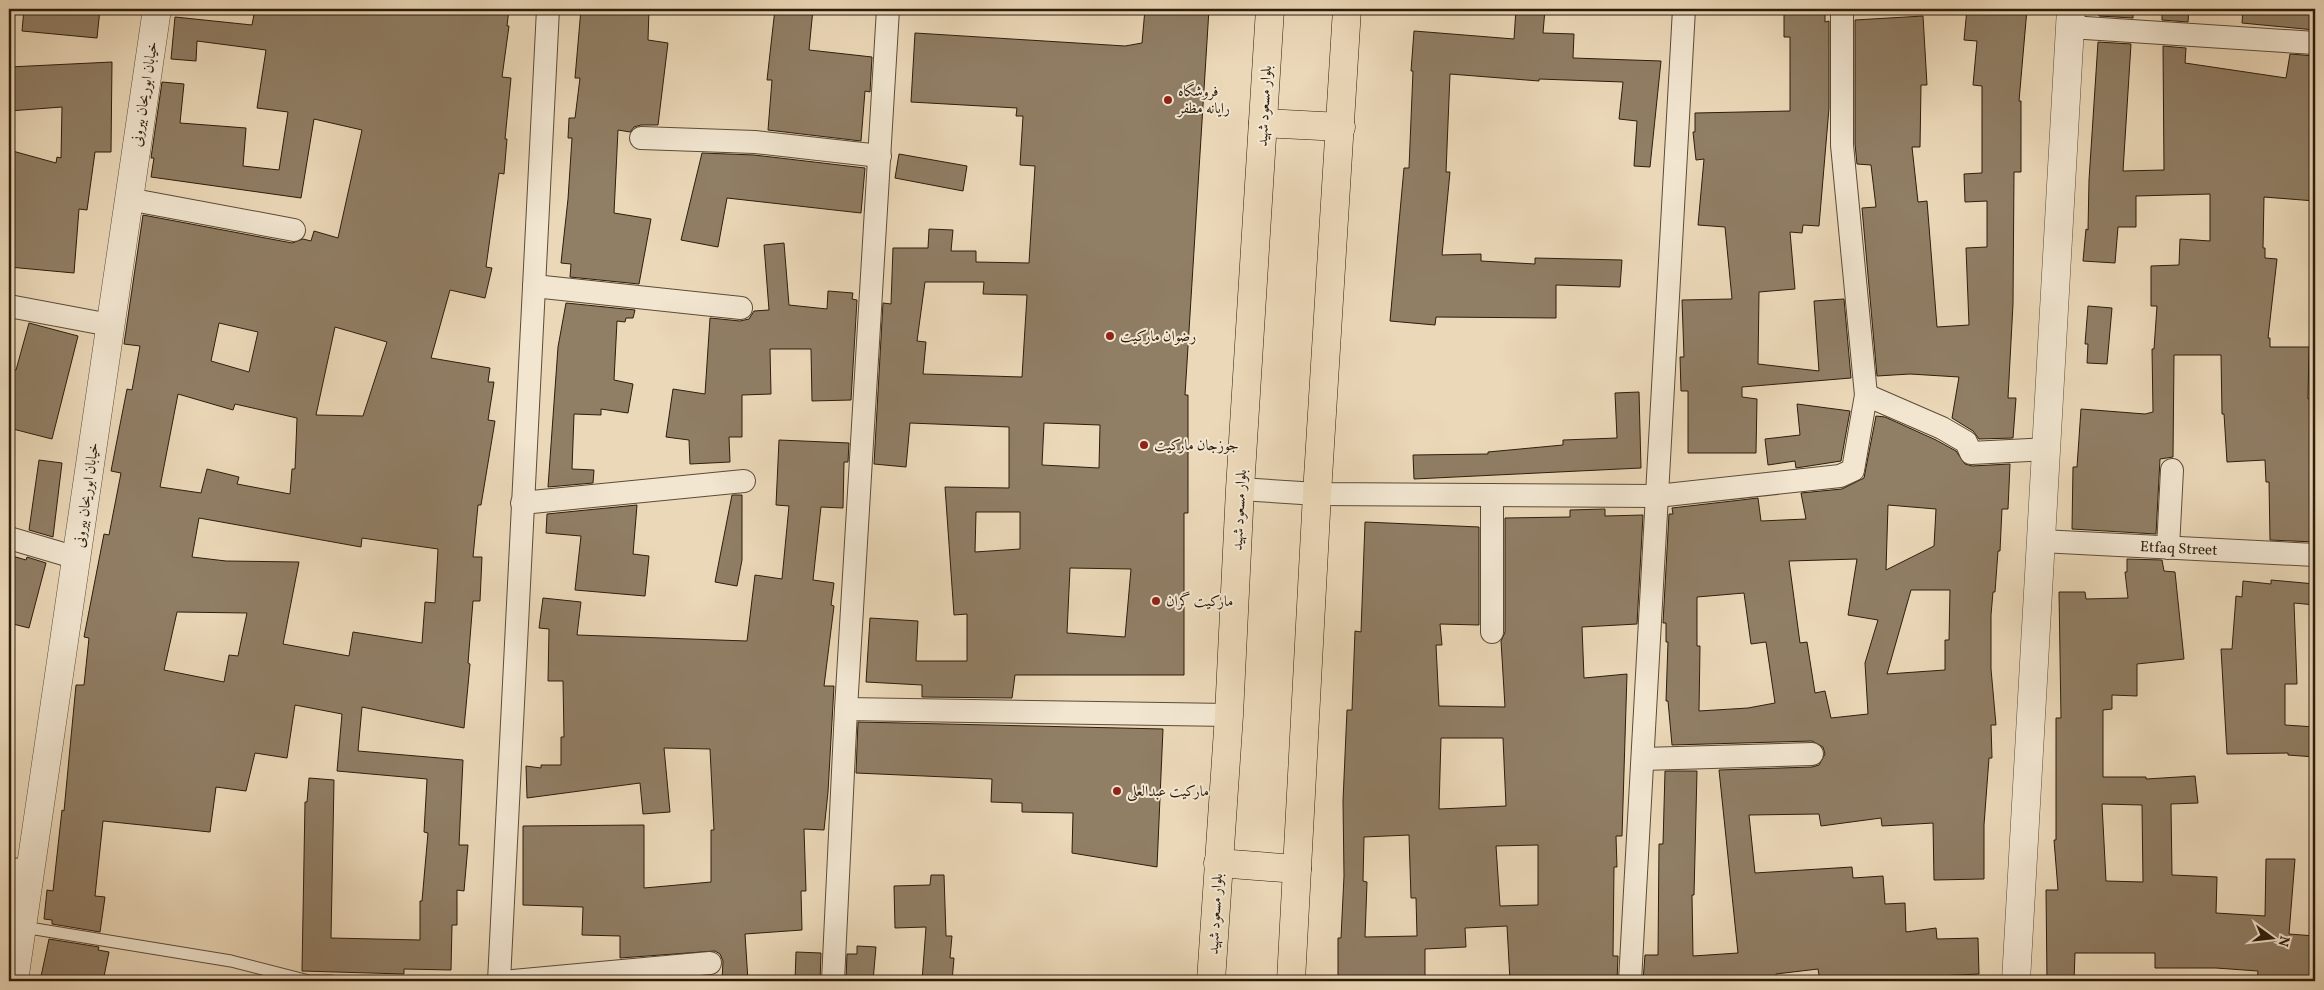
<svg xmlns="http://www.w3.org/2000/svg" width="2324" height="990" font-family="Vollkorn,Amiri,serif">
<rect width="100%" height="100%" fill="#ebd8b8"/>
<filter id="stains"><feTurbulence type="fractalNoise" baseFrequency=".004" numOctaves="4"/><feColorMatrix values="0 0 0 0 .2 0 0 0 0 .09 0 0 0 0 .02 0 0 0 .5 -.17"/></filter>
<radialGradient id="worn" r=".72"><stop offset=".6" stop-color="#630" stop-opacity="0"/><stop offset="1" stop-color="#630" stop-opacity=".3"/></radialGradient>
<!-- building -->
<g fill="#907e65" stroke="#2d1d0c" fill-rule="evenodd">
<path d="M24 9H100L97 38 22 31Z"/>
<path d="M255 9H509L507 26H509L502 77 511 78 505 139H507L504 174 499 173 486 267 492 268 485 298 450 290 431 358 490 368 488 382H494L488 420 495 421 481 505H478L473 557H482L480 601H473L468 663 470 664 464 728 362 707 358 751 463 760 459 845H468L464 891 457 890V925H452L451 970 404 969V974L302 971 305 802H307L309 778 334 780 331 938 420 940V901H422L428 833 424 832 427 779 337 771 342 714 295 705 287 758 255 753 246 791 216 787 210 832 103 821 95 896 105 897 100 932 52 924V920L44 919 47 890 53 891 62 810 64 811 76 685H84L89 638 84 637 104 534 109 535 121 473 111 471 127 389 132 390 140 346 124 344 143 215 292 243 303 239 311 241 314 231 338 238 362 130 314 119 301 198 151 177 154 158H151L162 82 184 84 180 123 246 128 243 166 279 170 288 112 257 108 266 50 197 41 196 61 171 59 175 17 252 25ZM219 323 258 332 249 372 211 361ZM335 327 387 342 363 416 316 415ZM178 394 233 410 235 404 297 418 295 469H292L290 494 237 484 239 477 207 469 201 493 160 487ZM199 518 361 547 362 538 438 549 435 603 425 602 422 643 353 632 349 656 283 644 299 562 226 561 192 557ZM177 612 247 613 238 656 229 655 224 682 164 670Z"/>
<path d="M581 9H649L648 40 668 43 658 125H641L634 127 630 132 618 130 614 213 651 219 639 284 570 277 571 264 561 263 568 199 572 138H568L569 118H575L580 78H575Z"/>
<path d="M775 9H813L809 50 872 57 870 92 865 91 861 141 768 130 772 80H767Z"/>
<path d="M1145 9H1209L1185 395H1188V513H1184V675H1015L1012 698 922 697V685L866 682 870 618 918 621 916 661H967V614L954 615 945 487 1009 488V427L910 423 906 467 874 464 883 303 891 304 893 248H928L929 229 953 230 951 251H976V262L1029 263 1035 166 1020 165 1023 116H1016L1017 108 911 102 915 33 1125 46 1142 43ZM925 282H984L983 294 1027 295 1022 377 923 374 926 342 917 341ZM1044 423 1100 425 1099 468 1042 465ZM976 512H1020V549L975 552ZM1070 568 1131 569 1125 637 1067 633Z"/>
<path d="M1516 9H1545L1543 33 1574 34 1573 58 1661 61 1650 167 1634 166 1637 121 1619 119 1623 82 1539 79V81L1450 74 1446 172H1450L1442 255 1481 254V261L1535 264V258L1622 260 1620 287 1556 285V318L1436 317 1435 325 1390 321 1404 168H1409L1413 71H1411L1414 31 1514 39Z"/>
<path d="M1784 9H1825V22L1829 21V108L1819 226 1803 225 1802 233 1790 232 1795 289 1759 292 1758 364 1819 371 1814 301 1844 299 1851 378 1742 387V397L1757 399 1756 453H1688V391H1681L1680 357H1684L1682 300 1732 299 1725 227 1698 225 1704 159 1696 160 1693 132H1695V113L1790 111V37H1784Z"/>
<path d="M1967 9H2027L2019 101H2021V172H2014L2013 304 2008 398H2016L2013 438 1979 439 1973 431 1952 418 1959 377 1910 374 1877 376 1862 208 1876 207 1871 165 1857 164 1855 144V20L1923 16 1927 85H1921L1920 147H1912L1918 202 1927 201 1937 327 1969 325 1966 248 1987 247V201L1965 202 1964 174 1982 173V86L1973 85 1977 41 1964 40Z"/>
<path d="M2099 9H2133V18L2099 16Z"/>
<path d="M2162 9H2189L2188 22 2162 20Z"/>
<path d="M2243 9H2315V30L2242 23Z"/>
<path d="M2098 42 2131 44 2123 171 2164 170 2163 46 2186 48 2185 63 2286 78 2290 54 2315 56V201L2264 197 2263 248H2265V258L2277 259 2268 338H2270V347H2309L2308 399 2315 398V542L2270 540 2269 482H2266L2265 460 2227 462 2224 414H2222L2221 355H2174L2173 457 2160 459 2156 534 2072 529 2073 467H2077L2081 409 2145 414 2153 412 2152 349H2154L2157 306H2151V266L2179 265 2180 239 2210 241V194L2136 196V227H2118L2115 263 2083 261 2086 229 2088 230 2089 180Z"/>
<path d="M112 62 111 152H95L87 210 79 209 74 273 9 267V150L56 163 57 157 61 158 62 107 9 111V67Z"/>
<path d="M702 153 754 155 865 168 861 213 727 198 718 247 681 240Z"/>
<path d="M899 154 967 166 963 191 895 178Z"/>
<path d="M784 243 789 305 827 309 828 291 853 293 852 299 857 300 851 400 812 401 811 349H770L771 394 742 395V437H729L730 462 690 464 689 440 666 437 673 389 705 394 710 318 740 321 749 319 754 311 769 310 764 245Z"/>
<path d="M566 303 635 310 633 318H626L625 322 617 321 614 380 633 384 628 413 601 409V415L574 414 572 469 594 470 593 483 548 487 558 347Z"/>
<path d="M2088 306 2112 308 2107 364 2087 363 2088 344H2085Z"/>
<path d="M29 323 78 336 52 439 9 428V368L16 370Z"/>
<path d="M1639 392 1641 468 1414 479 1413 455 1488 454V452L1563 445V440L1617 438 1615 393Z"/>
<path d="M1797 404 1850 411 1841 461 1796 468 1795 461 1768 465 1765 439 1800 435Z"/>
<path d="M1876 416 1885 417 1936 440 1956 451 1965 464 1972 466 2010 464 2008 509H2002L2000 551H1998L1995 592H1993L1991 615V669L1996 725H1991L1992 758H1989L1984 825V879L1934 880 1933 823 1882 826 1881 818 1821 826 1819 814 1749 815 1755 873 1852 867 1853 878 1883 876 1885 904 1905 903 1906 932 1936 928 1937 939 1978 938 1979 974 1937 976 1938 981H1820L1818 969 1776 974V981H1643L1645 955H1658L1659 844H1663L1665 771H1697L1694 895H1692L1693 956 1738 953 1719 770 1812 767 1819 765 1825 754 1823 747 1812 741 1672 745 1668 701H1666L1668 642H1666V623H1663L1669 514H1673L1672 508 1758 498 1761 521 1806 519 1801 493 1842 489 1864 478ZM1888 505 1936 509 1934 546 1886 570ZM1857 559 1848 615 1878 620 1865 663 1868 714 1831 718 1825 691 1815 693 1807 642 1800 643 1789 561ZM1911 590H1950L1949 640H1945V670L1887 674ZM1744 593 1751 644 1766 642 1775 703 1748 708 1699 711 1700 646H1697V597Z"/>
<path d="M779 440 849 443 848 462H844L843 508 821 507 813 580 834 583 831 605 834 606 824 686H834L828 792 824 830 804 829 806 891H801L802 930 745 934 748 981H722L723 961 720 954 715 951 620 958V936L582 935 583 907 523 905V826L644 825V888L711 882V830H714L710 749 664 748 670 812 643 814 640 783 527 798 526 766 541 768V765H561V737H564L563 681H548L549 629 539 628 543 598 581 602 577 635 747 641 755 575 782 579 789 506 776 505Z"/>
<path d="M39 460 62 463 53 537 29 530Z"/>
<path d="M732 495H742V560L737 586 715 582Z"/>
<path d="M637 505 633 554 649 556 645 596 575 590 581 536 546 533 547 514Z"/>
<path d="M1605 509V516L1643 515 1637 624 1582 627 1584 678 1627 674 1622 836H1616L1617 867H1614L1613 956H1618L1617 981H1571V977L1510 981 1507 926 1465 928 1466 947 1425 949V981H1338V938H1341L1344 876 1343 801 1347 710H1352L1355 631 1361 632 1365 522 1479 527V625L1440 624 1442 645H1436L1439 706 1505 707 1501 641 1505 632V518L1570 517V510ZM1441 738H1503L1506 806 1439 809ZM1409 835 1411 898H1416L1417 936 1365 937 1367 882 1363 881 1364 837ZM1538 845V905L1500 906 1496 846Z"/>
<path d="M9 555 26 560 27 557 46 563 29 628 9 623Z"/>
<path d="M2127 559 2162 560 2164 571 2175 572 2184 659 2137 664V696L2112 695V709L2103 710V777H2146V779L2195 776 2198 803 2171 804 2172 875 2217 877 2216 913 2265 916 2266 859H2295L2289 934 2315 936V981H2257L2258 971 2216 968H2155V953H2075L2074 981H2047L2046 890H2058L2054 840H2056V718H2061L2059 592H2085L2086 599 2128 598 2125 572H2127ZM2102 804 2142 805 2143 882 2106 881Z"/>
<path d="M2271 580 2315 584V605L2294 603 2297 684H2285V725L2315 727V757L2288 755V753L2227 754 2221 649H2232L2236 596 2242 597 2243 581 2271 584Z"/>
<path d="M858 722 1163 729 1157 867 1072 853 1073 813 1022 812V803L991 802 992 779 856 773Z"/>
<path d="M931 875H944L946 936H952L950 958H954L952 981H922L926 927 895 928 894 886 930 885Z"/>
<path d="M49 939 99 947 98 950 109 952 103 981H40Z"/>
<path d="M857 946 876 947 873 981H846L847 954H857Z"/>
<path d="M796 952 821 953 820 981H795Z"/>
</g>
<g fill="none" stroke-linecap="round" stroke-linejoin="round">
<defs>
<path id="service" d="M23 927 231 961 309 981H332"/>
<g id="minor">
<path d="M2070 27 2315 43"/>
<path d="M641 138 755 142 880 156"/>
<path d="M128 199 294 230"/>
<path d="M534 286 741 308"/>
<path d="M9 306 110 325"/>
<path d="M1866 395 1942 428 1966 442 1971 453 2047 449"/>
<path d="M1240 489 1317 494 1657 496 1840 476 1853 470 1866 395 1842 145V9"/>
<path d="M522 503 744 481"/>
<path d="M9 538 77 558"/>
<path id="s1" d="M2041 541 2315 555"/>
<path d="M2168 548 2172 470"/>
<path d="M1492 632V495"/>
<path d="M846 709 1229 715"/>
<path d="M1643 759 1812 754"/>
<path d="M9 869 31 871"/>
<path d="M499 981 548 9"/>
<path d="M513 981 710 963"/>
<path d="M833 981 846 709 888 9"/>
<path d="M1630 981 1684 9"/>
</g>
<g id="tertiary">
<path d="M14 981 157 9"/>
<path d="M2016 981 2071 9"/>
</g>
<g id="primary">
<path d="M1263 123 1341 127"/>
<path d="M1218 863 1297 869"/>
<path d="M1211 981 1229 715 1240 489 1270 9"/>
<path d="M1291 981 1317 494 1347 9"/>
</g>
</defs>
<!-- service casing -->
<use href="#service" stroke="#5c4c37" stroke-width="13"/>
<!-- minor casing -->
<use href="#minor" stroke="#5c4c37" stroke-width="24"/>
<!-- tertiary casing -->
<use href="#tertiary" stroke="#5c4c37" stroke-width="29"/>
<!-- primary casing -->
<use href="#primary" stroke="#2d1d0c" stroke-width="29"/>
<!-- service -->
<use href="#service" stroke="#f2e6d1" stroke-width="11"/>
<!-- minor -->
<use href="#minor" stroke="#f2e6d1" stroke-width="22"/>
<!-- tertiary -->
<use href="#tertiary" stroke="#f2e6d1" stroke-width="28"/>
<!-- primary -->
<use href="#primary" stroke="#ebd8b8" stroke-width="28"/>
</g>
<!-- markers -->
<g fill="#8f2418" stroke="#f2e6d1" stroke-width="2">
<circle cx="1168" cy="100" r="5"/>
<circle cx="1110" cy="336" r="5"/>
<circle cx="1144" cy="445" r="5"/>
<circle cx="1156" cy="601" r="5"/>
<circle cx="1117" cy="791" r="5"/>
</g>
<g text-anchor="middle" stroke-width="4" stroke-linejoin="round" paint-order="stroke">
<!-- poi labels -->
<g font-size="15" fill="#2d1d0c" stroke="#f2e6d1" text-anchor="start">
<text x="1178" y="96">فروشگاه<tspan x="1178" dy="17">رایانه مظفر</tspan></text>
<text x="1120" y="341">رضوان مارکیت</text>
<text x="1154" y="450">جوزجان مارکیت</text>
<text x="1166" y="606">مارکیت گران</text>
<text x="1127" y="796">مارکیت عبدالعلی</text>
</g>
<!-- street labels -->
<g font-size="15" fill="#2d1d0c" stroke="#f2e6d1">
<text transform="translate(144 94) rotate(-81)" y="5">خیابان ابوریحان بیرونی</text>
<text transform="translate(1264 106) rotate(-87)" y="5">بلوار مسعود شهید</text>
<text transform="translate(86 495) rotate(-82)" y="5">خیابان ابوریحان بیرونی</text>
<text transform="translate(1239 510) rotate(-87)" y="5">بلوار مسعود شهید</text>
<text dy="5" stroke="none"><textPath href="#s1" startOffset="138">Etfaq Street</textPath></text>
<text transform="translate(1215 914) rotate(-87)" y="5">بلوار مسعود شهید</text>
</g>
</g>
<!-- margin -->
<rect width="2324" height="990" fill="none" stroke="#ebd8b8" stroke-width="30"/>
<rect x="10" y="10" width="2304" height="970" fill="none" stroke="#2d1d0c" stroke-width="2.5"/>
<rect x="15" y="15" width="2294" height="960" fill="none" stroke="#2d1d0c"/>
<!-- north arrow -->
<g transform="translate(2272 938) rotate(105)" stroke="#f2e6d1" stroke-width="4" paint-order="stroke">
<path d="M0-4L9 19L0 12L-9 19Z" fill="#2d1d0c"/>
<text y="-8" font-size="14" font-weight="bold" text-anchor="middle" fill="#2d1d0c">N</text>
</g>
<rect width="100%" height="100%" filter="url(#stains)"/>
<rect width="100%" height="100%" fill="url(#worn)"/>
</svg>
